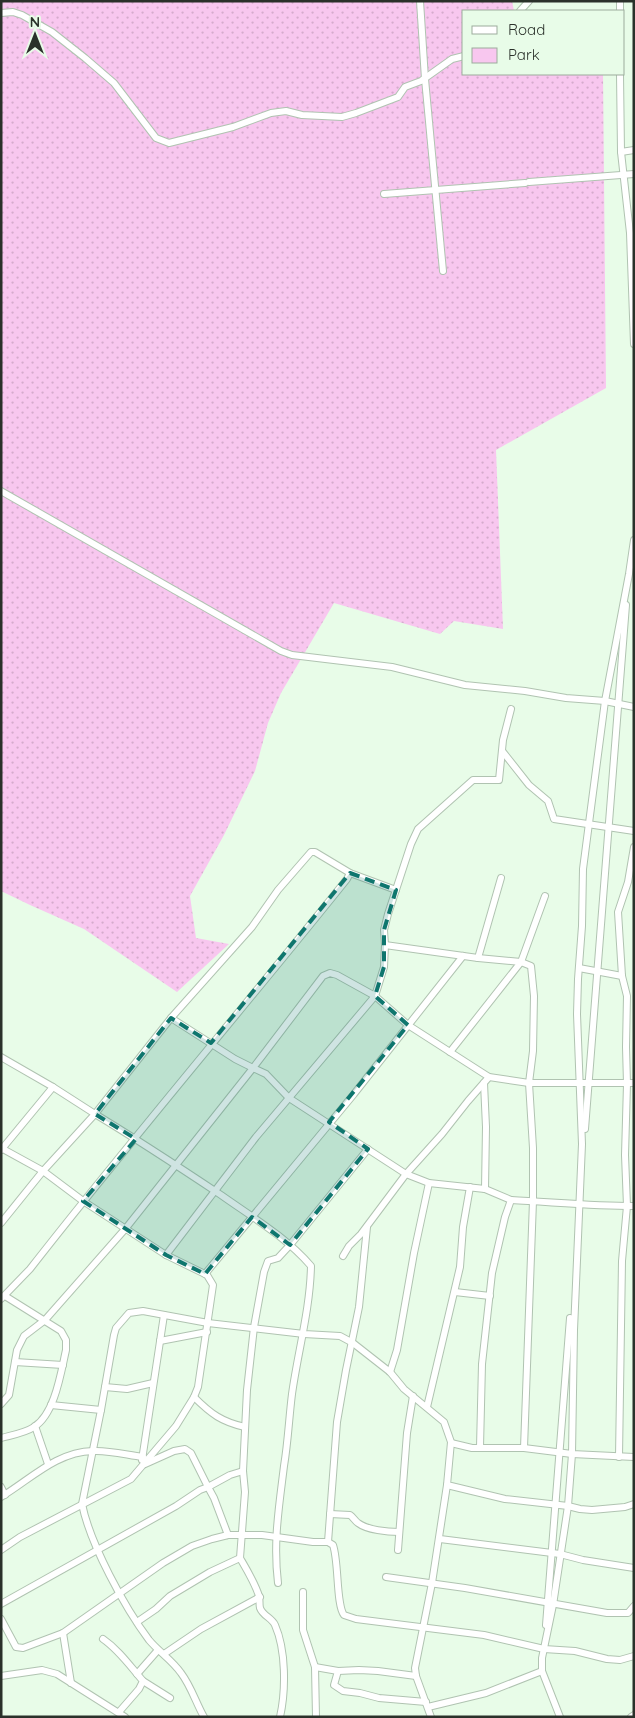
<svg xmlns="http://www.w3.org/2000/svg" width="635" height="1718" font-family="Quicksand,sans-serif">
<defs>
<pattern id="green-dots" width="8" height="8" patternUnits="userSpaceOnUse" patternTransform="scale(1.25)"><rect width="8" height="8" fill="#f8c7ef"/><path d="M2 2h.1M6 6h.1" fill="none" stroke="#d5abcd" stroke-width="1.8" stroke-linecap="round"/></pattern>
</defs>
<rect width="100%" height="100%" fill="#e8fce8"/>
<!-- green -->
<path fill="url(#green-dots)" d="M1 1H512L514 11H464V74H603L606 388 496 450 503 629 454 621 440 634 334 603 281 693 268 723 255 771 224 835 190 896 196 938 229 944 177 992 84 929 30 905 1 891Z"/>
<g fill="none" stroke-linecap="round" stroke-linejoin="round">
<defs>
<g id="street">
<path d="M420 1 425 79 443 271"/>
<path d="M620 1V11"/>
<path d="M520 11 529 1"/>
<path d="M1 13 13 12 22 15 52 32 85 58 114 83 156 138 169 143 233 127 271 113 286 111 302 115 342 117 356 113 398 97 405 87 421 81 452 59 464 56"/>
<path d="M620 74 621 152 630 233 634 344"/>
<path d="M621 152 634 150"/>
<path d="M529 182 634 174"/>
<path d="M384 194 525 183"/>
<path d="M1 491 281 651 292 655 392 667 465 685 525 691 566 698 605 701 634 707"/>
<path d="M503 752 529 785 548 801 554 819 634 831"/>
<path d="M385 945 384 930 388 914 411 844 418 829 473 780H499L503 740 511 709"/>
<path d="M478 958 501 878"/>
<path d="M579 968 622 976"/>
<path d="M450 1052 521 962 545 896"/>
<path d="M1 1057 53 1087 95 1114 171 1018 252 927 278 890 311 852H315L350 873"/>
<path d="M484 1083 486 1127 485 1189"/>
<path d="M585 1129 626 605"/>
<path d="M1 1148 43 1171 95 1114C138 1140 179 1167 221 1195 252 1217 286 1237 311 1266 310 1310 298 1351 292 1394 289 1418 288 1442 284 1466 279 1507 273 1542 278 1583"/>
<path d="M1 1150 53 1087"/>
<path d="M511 1200C552 1202 593 1206 634 1206"/>
<path d="M1 1223 43 1171 83 1201 166 1255 207 1275 213 1285 198 1387 194 1397 176 1426 131 1479 20 1537 1 1550"/>
<path d="M166 1255 256 1137 375 996 384 967 385 945 478 958 521 962 531 966 534 996 533 1051 529 1083 533 1148V1201L524 1448"/>
<path d="M343 1256 349 1246 361 1234 406 1174 442 1134 468 1101 489 1077"/>
<path d="M205 1274 354 1094 463 956"/>
<path d="M455 1292 490 1296"/>
<path d="M1 1299 30 1269C133 1137 242 1010 347 879L350 873 396 890"/>
<path d="M160 1341 207 1332"/>
<path d="M15 1362 63 1365"/>
<path d="M390 1372 397 1350 414 1253 429 1183"/>
<path d="M105 1387 127 1389 153 1383"/>
<path d="M194 1397C211 1414 222 1422 245 1427"/>
<path d="M1 1404 9 1395 17 1350 24 1336 45 1320 126 1228 253 1068 235 1059 171 1018"/>
<path d="M51 1405 101 1410"/>
<path d="M427 1407 460 1267 463 1227 470 1187"/>
<path d="M35 1426 48 1464"/>
<path d="M1 1438C12 1435 25 1433 34 1427 55 1414 61 1372 66 1350V1340L61 1331 5 1296"/>
<path d="M451 1443 472 1448H524L572 1454 634 1457"/>
<path d="M480 1447 482 1364 492 1273 505 1217 511 1200 485 1189 429 1183 406 1174 289 1098 266 1074 253 1068 323 976 330 973 337 975 375 996 408 1025 489 1077 529 1083H634"/>
<path d="M619 1457 622 1261 627 1206 625 1155 627 1084 626 1047 627 996 622 976 618 912 628 882 634 847"/>
<path d="M142 1460 164 1315"/>
<path d="M1 1487 5 1495"/>
<path d="M1 1497C31 1479 56 1452 93 1451 109 1450 127 1455 143 1457"/>
<path d="M330 1514 350 1515C353 1517 355 1521 358 1523 367 1530 388 1532 399 1532"/>
<path d="M228 1535 214 1498 208 1487 230 1475 243 1471"/>
<path d="M440 1539 560 1554 583 1560 634 1568"/>
<path d="M328 1542 337 1422 346 1370 359 1307 367 1227"/>
<path d="M398 1550 407 1433 413 1396"/>
<path d="M240 1558C247 1570 255 1583 259 1596 260 1600 259 1604 260 1608 263 1616 272 1618 275 1625 286 1650 286 1690 280 1717"/>
<path d="M386 1577 465 1588 607 1613H628L634 1606"/>
<path d="M303 1592V1630L315 1667 316 1717"/>
<path d="M1 1604 176 1506 200 1490 208 1487 191 1453 185 1449 174 1451 145 1464"/>
<path d="M1 1619 16 1647 23 1648 63 1633 163 1563 192 1546 212 1539 228 1535H262L313 1542H328L333 1545C339 1562 336 1605 344 1615L356 1619 484 1635 544 1649 575 1651 607 1659 620 1660 634 1656"/>
<path d="M137 1622 156 1609 170 1596 210 1572 240 1558 245 1492 243 1471 247 1390 254 1327 264 1272 268 1261 278 1258 290 1245 368 1149"/>
<path d="M546 1625 570 1318"/>
<path d="M63 1633 71 1683"/>
<path d="M103 1639C119 1650 130 1666 143 1681L139 1689 119 1712"/>
<path d="M164 1654 201 1629 260 1597"/>
<path d="M315 1667 338 1671 359 1670 378 1671 416 1676"/>
<path d="M338 1671 334 1685 343 1691 360 1693 379 1698 426 1702"/>
<path d="M137 1674 158 1650"/>
<path d="M1 1676 42 1670 57 1674 125 1717"/>
<path d="M143 1681 170 1698"/>
<path d="M428 1707 486 1693 542 1671"/>
<path d="M204 1717C196 1703 191 1686 181 1673 172 1660 159 1652 149 1640 125 1608 90 1544 82 1504L101 1410 114 1335 116 1328 129 1313 143 1311 208 1323 304 1334 340 1336 353 1343 390 1372 404 1389 444 1422 451 1442 447 1485 505 1499 568 1506 580 1509 592 1510 625 1507 634 1504"/>
<path d="M431 1717 416 1676 415 1668 432 1583 447 1485"/>
<path d="M560 1717 542 1671V1658L553 1605 568 1506 572 1454 574 1330 582 1144 577 1014 578 979 582 926 583 869 605 701 629 574 634 540"/>
<path d="M631 1717 634 1715"/>
</g>
</defs>
<!-- street casing -->
<use href="#street" stroke="#b0c3b1" stroke-width="8"/>
<!-- street -->
<use href="#street" stroke="#fff" stroke-width="6"/>
</g>
<!-- marked area -->
<path fill="#0f766e" fill-opacity="0.2" stroke="#0f766e" stroke-width="4" stroke-dasharray="10 6" stroke-linejoin="round" d="M350 873 396 890 384 930V967L375 996 408 1025 329 1122 368 1149 290 1245 252 1217 205 1274 166 1255 83 1201 136 1139 95 1114 171 1018 211 1043Z"/>
<!-- border -->
<rect width="635" height="1718" fill="none" stroke="#2a312a" stroke-width="5"/>
<!-- legend -->
<rect x="462" y="10" width="162" height="65" fill="#e8fce8" stroke="#9cab9c"/>
<rect x="472" y="26" width="25" height="8" fill="#ffffff" stroke="#9cab9c"/>
<text x="508" y="35" font-size="15" fill="#2a312a">Road</text>
<rect x="472" y="48" width="25" height="15" fill="#f8c7ef" stroke="#9cab9c"/>
<text x="508" y="60" font-size="15" fill="#2a312a">Park</text>
<!-- north arrow -->
<g transform="translate(35 35)" stroke="#e8fce8" stroke-width="4" paint-order="stroke">
<path d="M0-4L9 19L0 12L-9 19Z" fill="#2a312a"/>
<text y="-8" font-size="14" font-weight="bold" text-anchor="middle" fill="#2a312a">N</text>
</g>
</svg>
